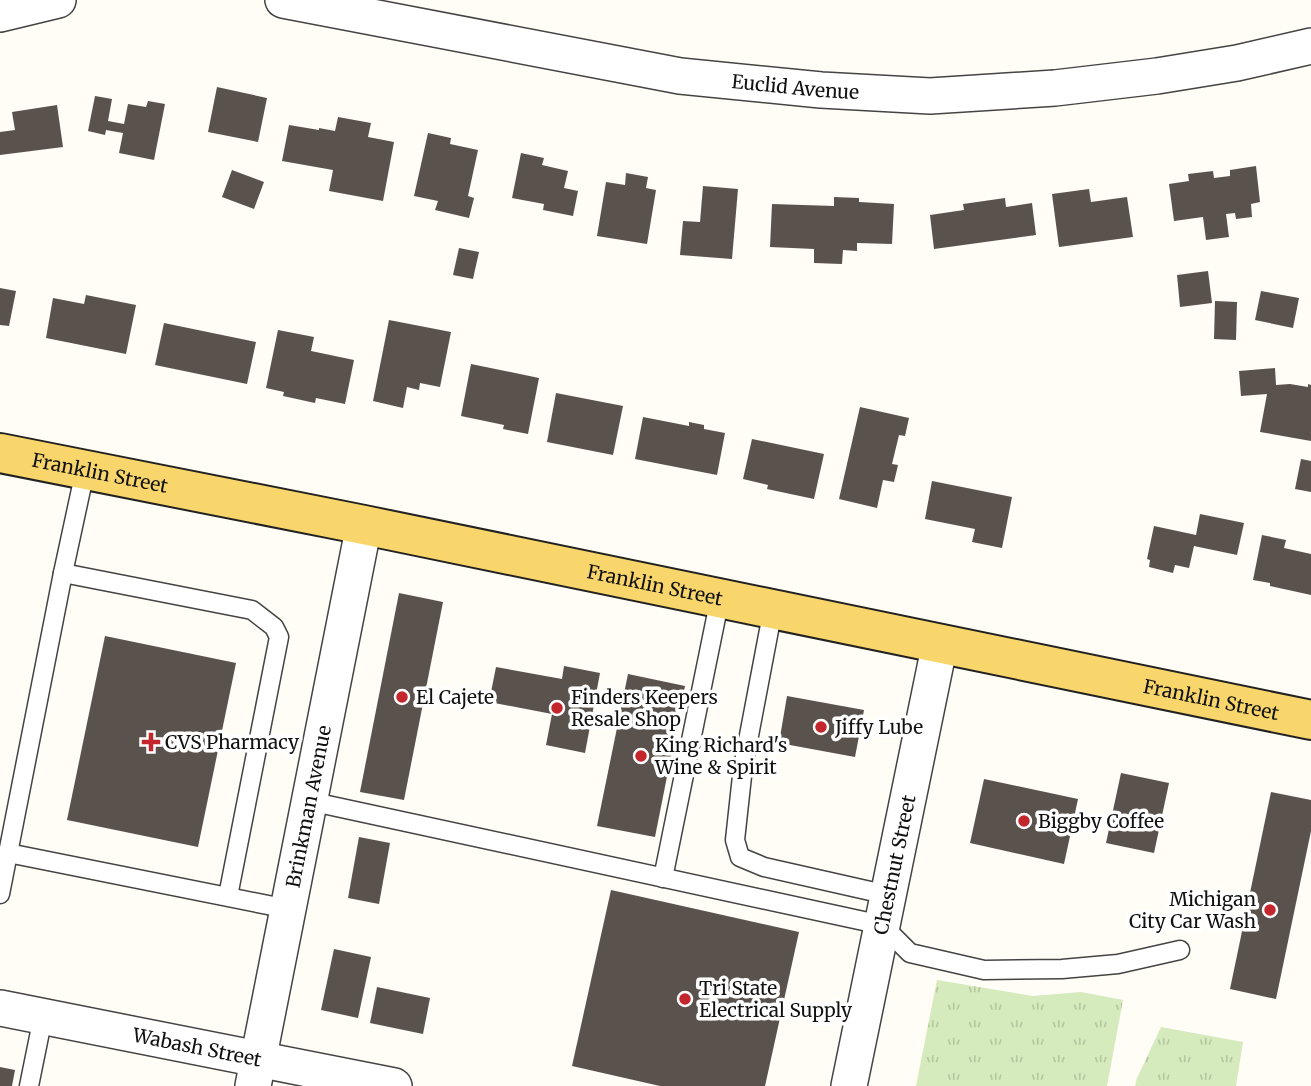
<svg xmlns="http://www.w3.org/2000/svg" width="1311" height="1086" font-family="Merriweather,serif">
<defs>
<pattern id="grass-tufts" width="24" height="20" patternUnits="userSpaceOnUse" patternTransform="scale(1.75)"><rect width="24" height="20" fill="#d5ebbd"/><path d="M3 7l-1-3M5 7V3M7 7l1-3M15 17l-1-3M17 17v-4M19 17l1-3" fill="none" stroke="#b6c8a1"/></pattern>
</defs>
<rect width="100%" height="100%" fill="#fffdf5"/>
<!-- grass -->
<g fill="url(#grass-tufts)">
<path d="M937 980 1033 996 1081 992 1123 1000 1107 1086H916Z"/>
<path d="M1161 1027 1243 1042 1236 1086H1135L1137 1078Z"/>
</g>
<!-- building -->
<g fill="#5a524d">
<path d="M217 87 267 98 258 142 208 132Z"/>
<path d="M95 96 112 99 108 121 124 124 128 104 146 107 148 101 165 104 154 160 119 153 123 133 106 130 105 135 88 131Z"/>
<path d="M57 105 63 147 0 155V132L15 130 12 112Z"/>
<path d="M338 117 371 123 368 137 394 142 383 201 329 191 333 170 282 161 289 125 319 130V128L335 131Z"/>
<path d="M428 133 451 138 450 144 478 150 468 196 474 198 469 218 435 210 438 201 414 196Z"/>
<path d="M521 153 544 158 542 165 568 171 564 188 578 191 573 216 543 210 544 204 512 198Z"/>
<path d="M1256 166 1260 202 1251 204 1252 217 1236 219 1235 213 1226 214 1229 237 1206 240 1203 217 1174 221 1169 184 1189 181 1188 174 1213 171 1214 178 1230 176V170Z"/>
<path d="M232 170 264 182 254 209 222 197Z"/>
<path d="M626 173 648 177 646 188 656 190 647 244 597 236 606 182 625 185Z"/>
<path d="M703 186 738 189 732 259 680 255 683 221 700 222Z"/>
<path d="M1089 189 1091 202 1127 197 1133 237 1059 247 1052 194Z"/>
<path d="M834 197 859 198V202L894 204 892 244 857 243V251L843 250 842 264 814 263V249L770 247 772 204 834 206Z"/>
<path d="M1005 198 1006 207 1032 203 1036 235 934 249 930 215 964 210 963 204Z"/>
<path d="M459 248 479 252 473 279 453 275Z"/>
<path d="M1208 271 1212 303 1180 307 1177 275Z"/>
<path d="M0 288 16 291 9 326 0 325Z"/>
<path d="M1261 291 1299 298 1293 328 1255 320Z"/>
<path d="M86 295 136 305 126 354 46 338 53 298 84 304Z"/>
<path d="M1215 301 1237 302 1236 340 1214 339Z"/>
<path d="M389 320 451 332 440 387 420 383 419 390 407 387 403 408 373 401Z"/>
<path d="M164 323 256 342 247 384 155 365Z"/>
<path d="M278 330 314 337 311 351 354 360 345 404 316 398 315 403 283 396 284 392 266 388Z"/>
<path d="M471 364 539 378 528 434 503 429 504 425 461 416Z"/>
<path d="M1275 368 1276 385 1290 384 1308 387V384L1311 385V441L1260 432 1267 394 1241 396 1239 371Z"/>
<path d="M556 393 623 406 613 455 547 442Z"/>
<path d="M860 407 909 418 905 436 899 435 892 464 898 465 894 482 883 480 877 508 839 499Z"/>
<path d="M643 417 689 426V422L704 425V429L725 433 717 475 635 459Z"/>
<path d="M752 439 824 454 814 499 767 489 768 485 743 479Z"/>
<path d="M1301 459 1311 461V492L1295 489Z"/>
<path d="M932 481 1012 497 1002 548 972 542 975 529 925 519Z"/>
<path d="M1200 514 1244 523 1237 555 1194 546 1189 568 1175 565 1173 573 1149 567 1150 560 1147 559 1154 526 1196 535Z"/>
<path d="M1262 535 1286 540 1284 548 1311 554V595L1270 586V583L1253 580Z"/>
<path d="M399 593 443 602 404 800 360 792Z"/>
<path d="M105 636 236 663 198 847 67 820Z"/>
<path d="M564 666 600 673 585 753 546 745 552 714 489 702 496 667 562 679Z"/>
<path d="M628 674 685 686 655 837 597 826Z"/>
<path d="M787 696 864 710 855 757 779 743Z"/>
<path d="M1121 773 1169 783 1154 853 1106 843Z"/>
<path d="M984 779 1078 799 1064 864 970 843Z"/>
<path d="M1271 792 1311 800V831L1276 999 1230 989Z"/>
<path d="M359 837 390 843 379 904 348 898Z"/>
<path d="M611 890 799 932 765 1086H660L572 1066Z"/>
<path d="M334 949 371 957 358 1018 321 1010Z"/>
<path d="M377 987 430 998 423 1034 370 1023Z"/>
<path d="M0 1067 15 1070 12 1086H0Z"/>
</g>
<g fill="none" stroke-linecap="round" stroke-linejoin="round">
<defs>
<g id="service">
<path d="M63 573 252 610 274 627 279 637 228 896"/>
<path d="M773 609 743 767 735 840 740 857 764 867 888 895"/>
<path d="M309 801 882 925 910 953 984 970 1062 969 1118 964 1180 950"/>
<path d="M8 853 288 909"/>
<path d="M663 878 720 598"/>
<path d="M0 894 63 573 85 471"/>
<path d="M29 1086 43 1017"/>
</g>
<g id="minor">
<path id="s1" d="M283 0 680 76 821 90 930 96 1055 88 1157 76 1237 63 1311 46"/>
<path d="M0 14 58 0"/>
<path id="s2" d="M0 1008 394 1086"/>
<path id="s3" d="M253 1086 364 525"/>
<path id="s4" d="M849 1086 940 643"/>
</g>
<g id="primary">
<path id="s5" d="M0 453 364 525 1311 720"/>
</g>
</defs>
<!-- service casing -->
<use href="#service" stroke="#444" stroke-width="21"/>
<!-- minor casing -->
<use href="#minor" stroke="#444" stroke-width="38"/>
<!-- primary casing -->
<use href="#primary" stroke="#222" stroke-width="42"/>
<!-- service -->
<use href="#service" stroke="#fff" stroke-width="18"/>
<!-- minor -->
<use href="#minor" stroke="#fff" stroke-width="35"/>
<!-- primary -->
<use href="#primary" stroke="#f9d66b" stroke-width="38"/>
</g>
<!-- markers -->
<g fill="#c4262e" stroke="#fff" stroke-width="2.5">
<circle cx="402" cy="697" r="7"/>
<circle cx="557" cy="708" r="7"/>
<circle cx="821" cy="727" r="7"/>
<path d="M147.5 731.5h7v7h7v7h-7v7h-7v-7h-7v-7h7z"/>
<circle cx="641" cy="756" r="7"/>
<circle cx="1024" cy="821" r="7"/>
<circle cx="1270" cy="910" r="7"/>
<circle cx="685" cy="999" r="7"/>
</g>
<g text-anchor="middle" stroke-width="7" stroke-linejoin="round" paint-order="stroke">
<!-- street labels -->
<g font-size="19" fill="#111" stroke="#fff">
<text dy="7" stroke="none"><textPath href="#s1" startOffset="520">Euclid Avenue</textPath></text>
<text dy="7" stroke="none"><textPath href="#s5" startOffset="102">Franklin Street</textPath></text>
<text dy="7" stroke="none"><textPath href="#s5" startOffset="668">Franklin Street</textPath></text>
<text dy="7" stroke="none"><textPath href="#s5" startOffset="1236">Franklin Street</textPath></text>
<text dy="7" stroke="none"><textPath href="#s3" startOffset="285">Brinkman Avenue</textPath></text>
<text dy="7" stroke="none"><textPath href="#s4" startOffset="226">Chestnut Street</textPath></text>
<text dy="7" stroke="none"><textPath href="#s2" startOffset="201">Wabash Street</textPath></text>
</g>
<!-- poi labels -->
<g font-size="19" fill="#111" stroke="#fff" text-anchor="start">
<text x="416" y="704">El Cajete</text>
<text x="571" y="704">Finders Keepers<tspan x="571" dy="22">Resale Shop</tspan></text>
<text x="835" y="734">Jiffy Lube</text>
<text x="165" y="749">CVS Pharmacy</text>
<text x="655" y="752">King Richard's<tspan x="655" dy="22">Wine &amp; Spirit</tspan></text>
<text x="1038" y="828">Biggby Coffee</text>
<text x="1256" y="906" text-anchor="end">Michigan<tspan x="1256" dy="22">City Car Wash</tspan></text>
<text x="699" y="995">Tri State<tspan x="699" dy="22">Electrical Supply</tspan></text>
</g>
</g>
</svg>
